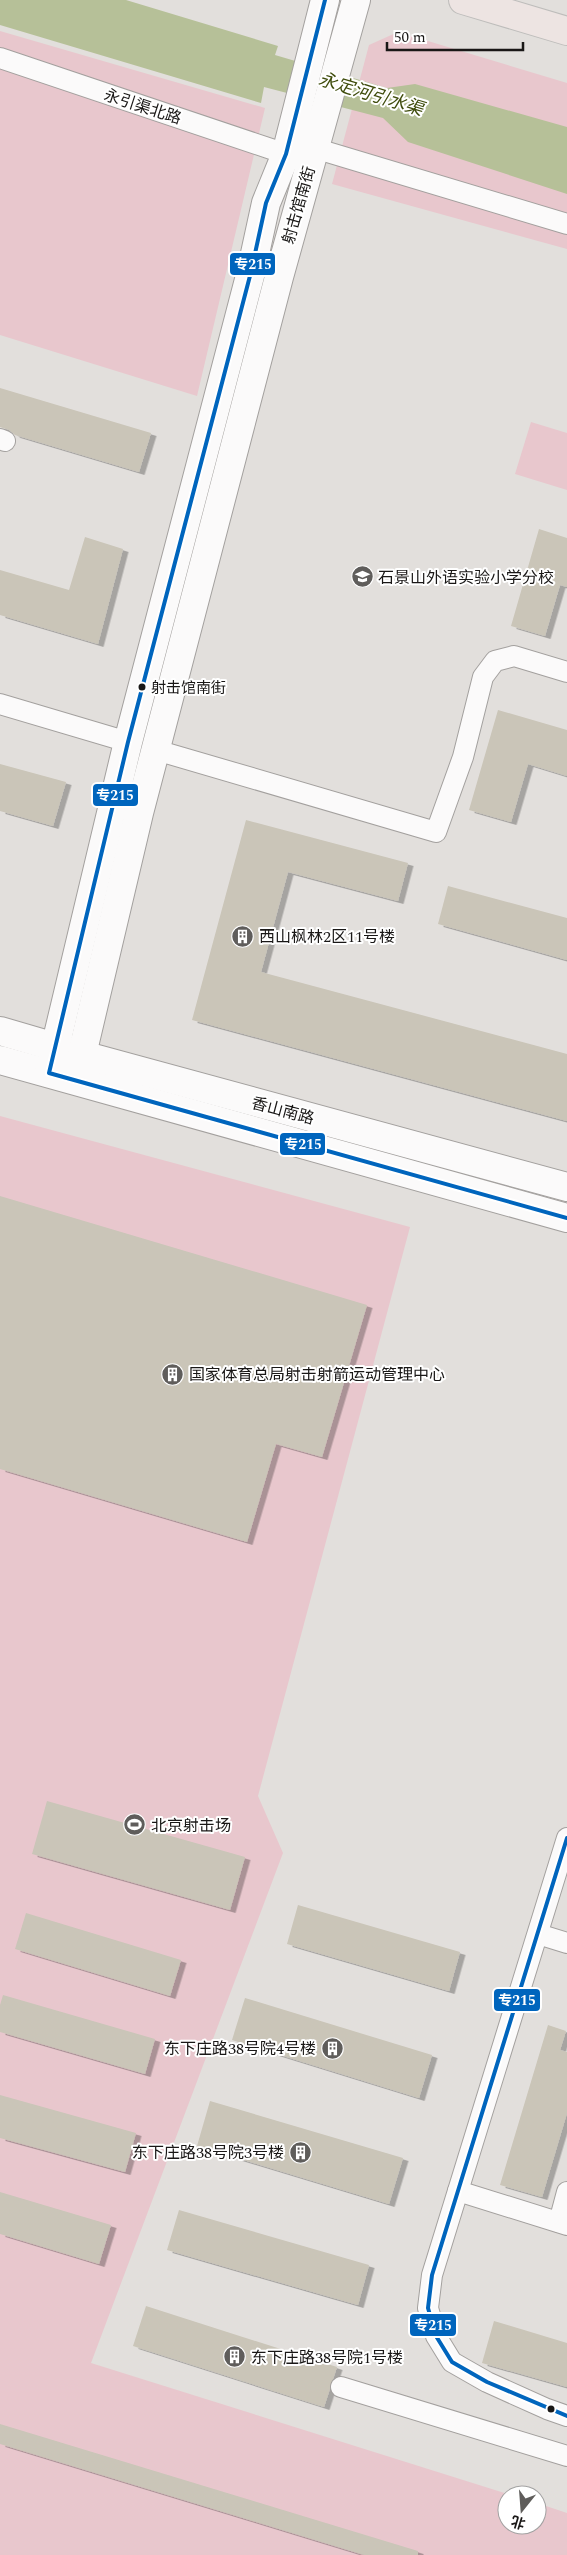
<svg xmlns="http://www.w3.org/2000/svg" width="567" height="2555" font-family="Spectral,'Noto Sans SC',serif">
<defs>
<filter id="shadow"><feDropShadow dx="5.5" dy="3" stdDeviation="0" flood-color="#0004"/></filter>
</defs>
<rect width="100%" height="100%" fill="#e2dfdc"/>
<!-- green -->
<g fill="#e8c7cd">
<path d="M0 31 265 108 197 396 0 335Z"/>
<path d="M398 32 567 83V249L332 184 369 45Z"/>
<path d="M531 422 567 433V490L515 474Z"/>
<path d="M0 1116 410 1227 258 1796 283 1853 91 2363 511 2495H507V2525H537V2503L567 2513V2555H0Z"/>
</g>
<!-- water -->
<path fill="#b6c098" d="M0 0H126L278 46 275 55 387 88 415 84 567 127V194L408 142 383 118 264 87 261 103 0 25Z"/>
<!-- building -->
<g fill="#cac5b8" filter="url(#shadow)">
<path d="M0 388 151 433 139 472 15 435 9 430 0 427Z"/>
<path d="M539 529 567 538V587L560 585 545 636 511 626Z"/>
<path d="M85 537 123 549 98 644 0 615V570L69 590Z"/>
<path d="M498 710 567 730V776L528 764 511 822 469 810Z"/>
<path d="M0 764 66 782 53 826 0 811Z"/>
<path d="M246 820 408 863 398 901 288 872 261 972 567 1054V1121L192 1020Z"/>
<path d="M448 886 567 918V960L438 924Z"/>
<path d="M0 1196 367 1305 322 1457 276 1444 247 1542 0 1469Z"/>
<path d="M47 1801 245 1857 230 1910 32 1854Z"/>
<path d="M298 1905 460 1952 449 1991 287 1944Z"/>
<path d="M26 1913 181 1960 170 1996 15 1949Z"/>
<path d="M3 1995 155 2039 145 2074 0 2032V2005Z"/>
<path d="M245 1998 432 2055 419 2098 232 2040Z"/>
<path d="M548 2025 566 2031 560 2050 567 2052V2113L542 2197 500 2185Z"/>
<path d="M0 2095 136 2133 125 2172 0 2138Z"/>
<path d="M210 2101 403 2158 389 2204 197 2146Z"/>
<path d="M0 2192 111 2225 99 2264 0 2234Z"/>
<path d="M179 2210 369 2265 358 2305 167 2250Z"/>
<path d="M146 2306 337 2367 324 2407 133 2346Z"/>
<path d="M494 2321 567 2343V2387L482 2363Z"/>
<path d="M0 2424 418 2551V2555H364L0 2444Z"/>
</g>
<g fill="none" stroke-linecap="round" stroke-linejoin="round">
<defs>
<g id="street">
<path d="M0 58 286 154"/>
<path d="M314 148 567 224"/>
<path d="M0 439 5 441"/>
<path d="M0 704 128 742"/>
<path d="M156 750 436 832 463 757 483 677 495 661 514 656 567 672"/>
<path d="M567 1838 432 2275 428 2308 436 2336 452 2362 487 2382 547 2409 567 2416"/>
<path d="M538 1934 567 1943"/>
<path d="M458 2191 567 2225"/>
<path d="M559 2222 567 2192"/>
<path d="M341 2387 567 2456"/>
</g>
<g id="secondary">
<path d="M0 1031 82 1055 567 1187"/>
<path d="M0 1060 567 1218"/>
<path d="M49 1073 128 742 251 272 266 203 286 154 325 0"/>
<path d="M76 1080 139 813 279 277 356 0"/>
</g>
<path id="primary" d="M463 0 567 31"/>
</defs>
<!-- street casing -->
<use href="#street" stroke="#a3a09e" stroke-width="22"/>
<!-- secondary casing -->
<use href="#secondary" stroke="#a3a09e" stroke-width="30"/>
<!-- primary casing -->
<use href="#primary" stroke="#bebdbb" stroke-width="30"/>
<!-- street -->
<use href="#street" stroke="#fbfafa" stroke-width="20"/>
<!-- secondary -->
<use href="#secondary" stroke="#fbfafa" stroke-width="28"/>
<!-- primary -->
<use href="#primary" stroke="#ede4e2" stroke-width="28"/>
<defs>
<g id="bus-1">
<path d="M325 0 286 154 266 203 251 272 128 742 49 1073 567 1218"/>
<path d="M567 1838 432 2275 428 2308 436 2336 452 2362 487 2382 567 2416"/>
</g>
</defs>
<!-- bus-1 casing -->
<use href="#bus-1" stroke="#fff" stroke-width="8"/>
<!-- bus-1 -->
<use href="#bus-1" stroke="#0065bd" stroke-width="4"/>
</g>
<!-- icons -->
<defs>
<symbol id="school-disc" viewBox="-11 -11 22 22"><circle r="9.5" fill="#5f5d5b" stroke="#fff"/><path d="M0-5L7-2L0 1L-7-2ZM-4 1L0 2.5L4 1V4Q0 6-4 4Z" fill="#fff"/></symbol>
<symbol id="building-disc" viewBox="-11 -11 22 22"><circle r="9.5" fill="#5f5d5b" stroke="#fff"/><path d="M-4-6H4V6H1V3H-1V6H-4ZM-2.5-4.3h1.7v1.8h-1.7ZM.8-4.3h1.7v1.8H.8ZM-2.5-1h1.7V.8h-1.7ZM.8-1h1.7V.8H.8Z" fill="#fff"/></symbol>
<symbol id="stadium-disc" viewBox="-11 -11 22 22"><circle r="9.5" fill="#5f5d5b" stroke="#fff"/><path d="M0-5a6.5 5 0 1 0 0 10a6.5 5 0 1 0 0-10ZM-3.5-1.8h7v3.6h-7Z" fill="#fff"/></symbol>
</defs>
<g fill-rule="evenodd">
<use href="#school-disc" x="350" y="564" width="25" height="25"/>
<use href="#building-disc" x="230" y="924" width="25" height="25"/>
<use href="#building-disc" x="160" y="1362" width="25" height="25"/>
<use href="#stadium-disc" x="122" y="1812" width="25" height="25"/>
<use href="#building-disc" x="320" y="2036" width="25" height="25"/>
<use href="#building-disc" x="288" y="2140" width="25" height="25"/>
<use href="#building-disc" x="222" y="2344" width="25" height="25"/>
</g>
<!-- markers -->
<g fill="#191716" stroke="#fff" stroke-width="2">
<circle cx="142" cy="687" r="4.5"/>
<circle cx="551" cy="2409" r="4.5"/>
</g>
<g text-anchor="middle" stroke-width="4" stroke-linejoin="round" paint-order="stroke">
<!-- bus labels -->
<g font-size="15" fill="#191716" stroke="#fff" text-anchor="start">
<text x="151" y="693">射击馆南街</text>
</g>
<!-- street labels -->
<g font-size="16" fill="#191716" stroke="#fff">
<text transform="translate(143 106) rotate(18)" y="6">永引渠北路</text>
<text transform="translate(298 205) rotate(-74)" y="6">射击馆南街</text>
<text transform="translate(283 1110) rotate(15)" y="6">香山南路</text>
</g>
<!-- poi labels -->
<g font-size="16" fill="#191716" stroke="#fff" text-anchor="start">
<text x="378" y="583">石景山外语实验小学分校</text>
<text x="259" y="942">西山枫林2区11号楼</text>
<text x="189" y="1380">国家体育总局射击射箭运动管理中心</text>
<text x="151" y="1831">北京射击场</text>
<text x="316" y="2054" text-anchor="end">东下庄路38号院4号楼</text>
<text x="284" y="2158" text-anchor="end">东下庄路38号院3号楼</text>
<text x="251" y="2363">东下庄路38号院1号楼</text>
</g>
<!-- water labels -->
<g font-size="18" font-style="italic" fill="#3f4c0c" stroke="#fff">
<text transform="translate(371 94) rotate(17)" y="6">永定河引水渠</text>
</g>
</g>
<g stroke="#fff" stroke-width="2">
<rect x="229" y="252" width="47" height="24" rx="5" fill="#0065bd"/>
<rect x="92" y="783" width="47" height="24" rx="5" fill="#0065bd"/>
<rect x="279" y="1132" width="47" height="24" rx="5" fill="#0065bd"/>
<rect x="493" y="1988" width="48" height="24" rx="5" fill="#0065bd"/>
<rect x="409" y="2313" width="48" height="24" rx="5" fill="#0065bd"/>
</g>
<g font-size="14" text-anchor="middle" font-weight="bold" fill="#fff">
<text x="253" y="269">专215</text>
<text x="115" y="800">专215</text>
<text x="303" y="1149">专215</text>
<text x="517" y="2005">专215</text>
<text x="433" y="2330">专215</text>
</g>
<!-- north arrow -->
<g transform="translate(522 2510) rotate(197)"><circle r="24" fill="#ffffff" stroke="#a3a2a2"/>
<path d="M0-4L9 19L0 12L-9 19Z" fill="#5f5d5b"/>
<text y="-8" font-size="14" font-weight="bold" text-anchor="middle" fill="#191716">北</text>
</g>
<!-- scale -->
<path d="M387 42v8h136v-8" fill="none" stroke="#191716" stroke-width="2.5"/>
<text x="394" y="42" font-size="15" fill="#191716" stroke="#ffffff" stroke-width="4" paint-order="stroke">50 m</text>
</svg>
